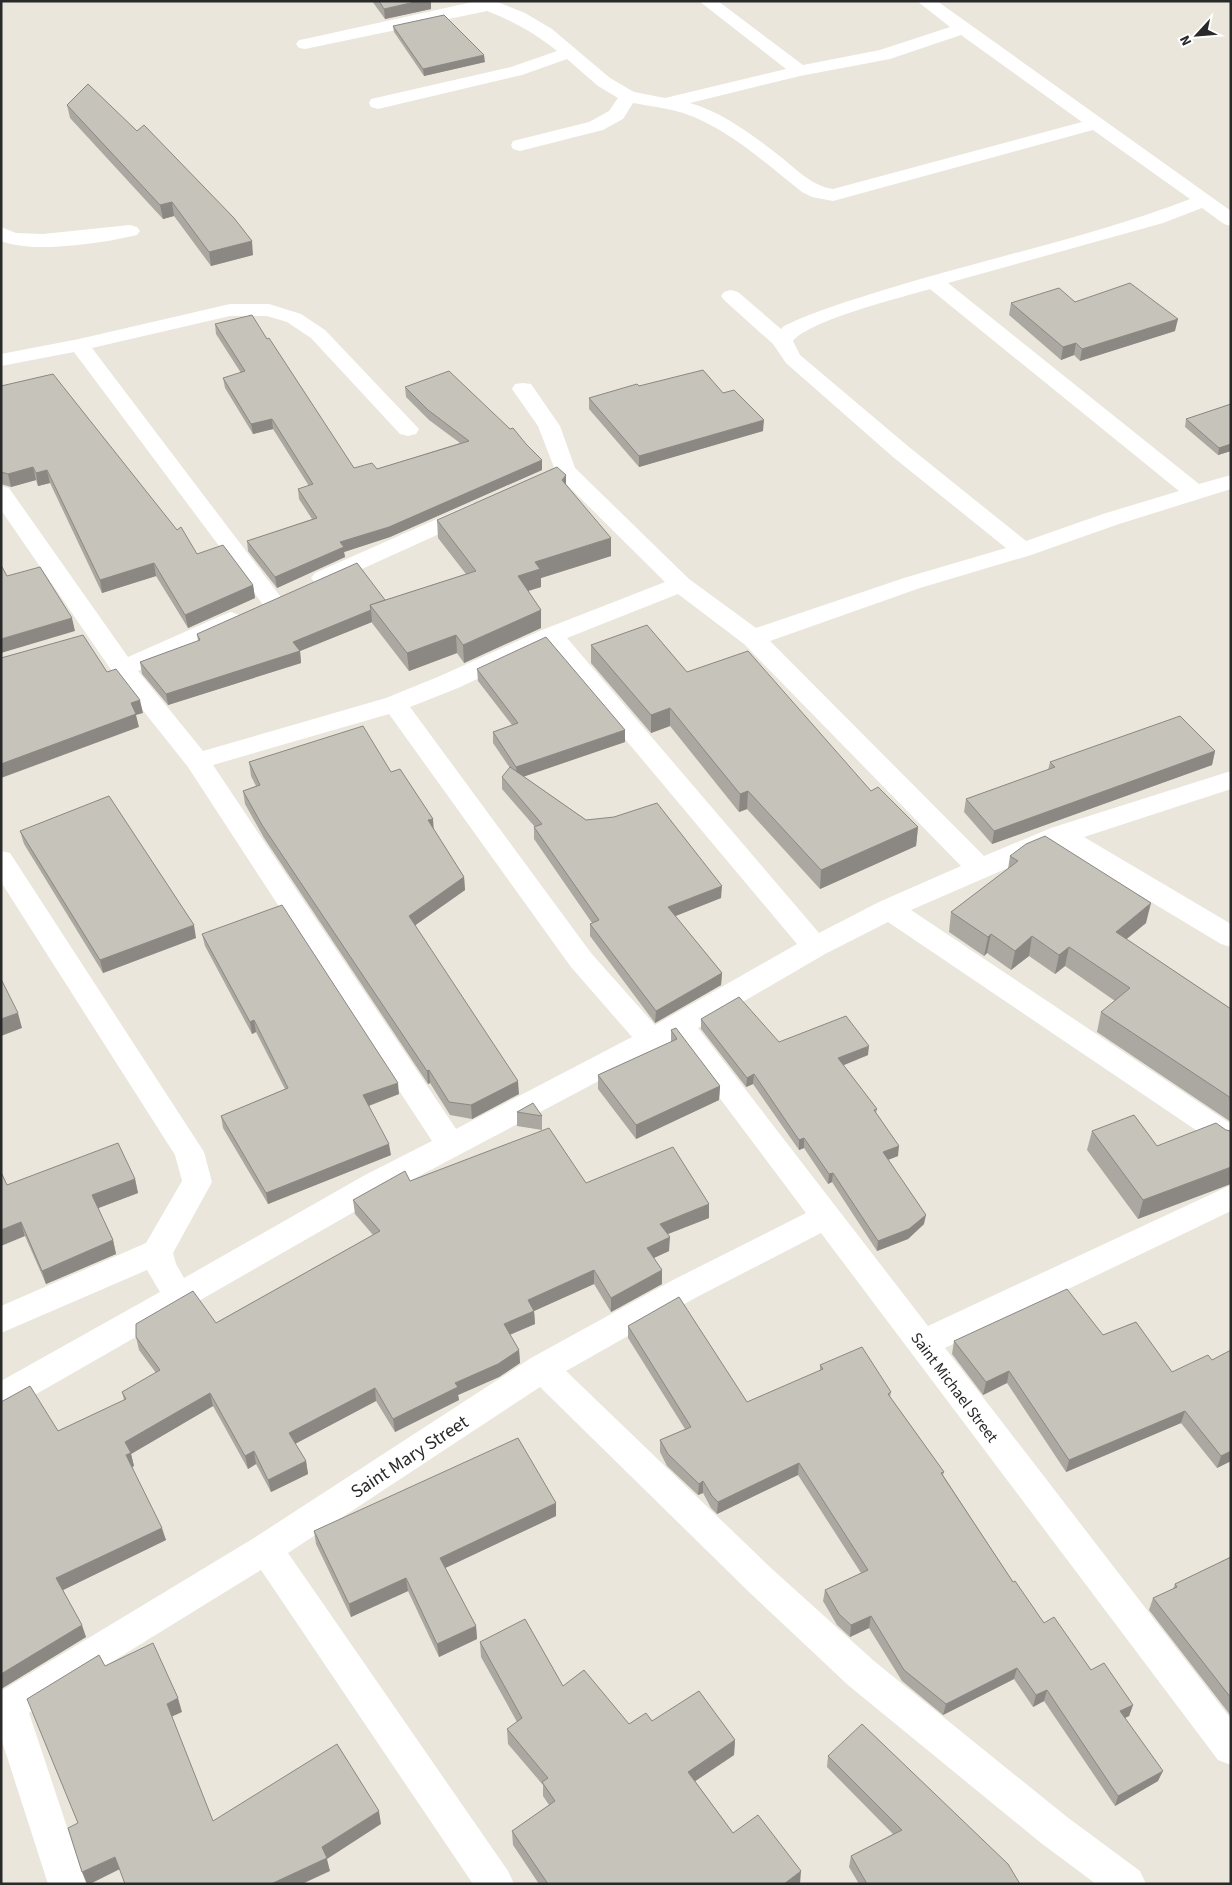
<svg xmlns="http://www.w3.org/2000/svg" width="1232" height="1885" font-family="'Source Sans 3',sans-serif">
<rect width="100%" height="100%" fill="#ebe6dc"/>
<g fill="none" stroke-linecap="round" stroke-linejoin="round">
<!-- street -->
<g fill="#fff" fill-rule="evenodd">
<path d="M477 1H495L525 13 552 29 610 78 634 92 665 98 786 69 699 1H718L803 65 880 50 950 27 917 1H937L1231 211V226L1224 224 1202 208 1163 223 948 283 1199 484 1231 475V489L1119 524 1031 555 920 588 770 641 984 856 1051 828 1231 771V789L1084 837 1231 924V947L1221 944 1058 846 911 910 1231 1124V1151L1221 1147 888 922 825 954 698 1028 928 1326 1231 1185V1211L945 1348 1231 1719V1765L1218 1760 821 1233 695 1298 566 1371 772 1569 874 1661 1067 1817 1140 1871 1146 1884H1096L1041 1843 848 1685 748 1591 540 1387 288 1553 508 1871 514 1884H473L261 1570 29 1713 86 1884H48L1 1738V1691L254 1538 531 1358 673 1280 806 1213 676 1040 387 1193 12 1408 1 1412V1381L160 1292 147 1270 1 1333V1306L146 1243 182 1181 175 1155 1 882V851L10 853 204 1152 212 1182 173 1253 176 1264 184 1278 365 1175 432 1141 188 767 114 674 1 510V486L9 488 128 657 223 615 231 612 239 615 243 620 239 625 138 671 203 751 386 698 440 676 542 630 665 582 557 475 538 426 512 389 515 384 523 383 531 384 560 426 575 468 689 579 756 628 904 578 1006 548 893 457 786 363 773 344 724 300 721 296 724 292 731 290 738 292 781 329 784 326C817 310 852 300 887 289 987 258 1092 237 1190 199L1093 130 833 201 812 197 802 192C765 163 728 128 683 113 667 108 649 106 633 103L623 119 603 130 520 151 513 149 511 145 513 141 589 122 609 111 618 98 598 86 567 59 522 75 378 109 371 107 369 103 371 99 511 67 557 51C535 33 513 21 487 11L305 49 299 48 296 44 299 40 305 39ZM961 35 1082 122 833 189C811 186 794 167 777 154 751 134 722 112 690 103L800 76 890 59ZM930 289 1179 491 1103 514 1026 541 909 447 800 355 793 341C810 320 900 298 930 289ZM678 594 744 644 961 866 879 902 819 933 567 638ZM547 646 797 944 655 1025 591 953 410 707 458 688ZM389 714 571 967 632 1037 456 1129 213 765Z"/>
<path d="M130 225 137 227 140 231 137 235C104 243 33 254 1 241V227L16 233 43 234Z"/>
<path d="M230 304H269L301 314 325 330 419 429 416 434 408 436 400 434 311 338 287 322 267 316H230L92 348 280 596 284 601 280 606 272 609 264 606 74 352 1 366V354L79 339Z"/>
<path d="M473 503 481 505 484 510 481 515 331 583 323 585 315 583 311 578 315 573Z"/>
</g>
</g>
<!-- wall -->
<g fill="#aaa8a1">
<path d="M372 1H431V9L385 19Z"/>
<path d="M393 26 485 62 424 76 394 32Z"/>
<path d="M67 105 137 131 253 255 211 266 174 216 163 219 70 118Z"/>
<path d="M1075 302 1175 331 1080 361 1074 355 1061 360 1009 315 1011 303Z"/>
<path d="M215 324 267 339 354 468 377 469 460 443 429 420 406 397 405 387 542 470 390 537 344 552 345 557 277 588 248 551 247 541 312 519 299 499 298 489 309 486 273 429 253 434 225 388 223 378 241 373 216 334Z"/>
<path d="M1 386 177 530 197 554 253 585 255 598 188 628 156 576 102 593 50 483 38 486 36 480 11 487 1 484Z"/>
<path d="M639 386 723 393 763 431 639 467 589 409V398Z"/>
<path d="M1231 404V451L1218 455 1185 427 1186 419Z"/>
<path d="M566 485 611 556 541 578V587L528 591 541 610V628L464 663 457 653 409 671 372 623V622L300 651 301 663 168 705 142 674 140 662 198 641 197 634 385 600 466 574 438 538 437 520Z"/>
<path d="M591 645 687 672 871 791 918 827 916 846 820 889 747 809 739 812 670 726 651 733 591 663Z"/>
<path d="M477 669 625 730V742L523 776 586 820 721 898 675 916 722 973 721 985 655 1023 590 936V924L592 923 534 839V827H535L502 789V777L510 768 493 743V732L512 725 478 681Z"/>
<path d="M1215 751 1212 765 992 844 964 812 966 799 1048 770 1050 762Z"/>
<path d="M249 762 391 772 434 830 464 877 465 890 415 925 519 1094 472 1119 450 1115 430 1083 428 1084 264 838 245 804 243 791 256 786 251 776Z"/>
<path d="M20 831 196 938 103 973 24 844Z"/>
<path d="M1010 856 1146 923 1126 939 1231 1009V1122L1097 1032 1101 1012 1115 1001 1065 966 1055 974 1029 956 1011 970 987 953 984 956 949 932 951 912 1008 869Z"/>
<path d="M202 934 399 1094 369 1106 391 1155 268 1204 223 1128 221 1116 285 1089 256 1032 252 1034 205 946Z"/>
<path d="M701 1019 779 1042 868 1055 843 1065 877 1109 876 1113 898 1156 888 1160 924 1224 908 1239 877 1251 832 1182 828 1184 804 1148 799 1150 753 1084 746 1087 701 1029Z"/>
<path d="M671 1030 720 1086 719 1100 636 1139 598 1089V1075L671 1042Z"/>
<path d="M517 1112 542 1116V1130L517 1126Z"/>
<path d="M1226 1130 1138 1219 1087 1150 1092 1131 1157 1146Z"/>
<path d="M135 1179 138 1193 98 1208 113 1240 116 1254 46 1284 25 1236 7 1185Z"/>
<path d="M410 1181 586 1183 709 1218 668 1234 669 1251 654 1258 662 1284 611 1312 594 1284 534 1311 535 1324 510 1335 519 1350 520 1363 499 1377 458 1395 459 1400 395 1432 376 1401 295 1444 306 1461 308 1474 271 1492 256 1464 248 1469 213 1406 131 1454 134 1466 132 1467 166 1540 63 1590 86 1637 1 1689V1402L58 1431 124 1400 122 1392 156 1373 139 1350 136 1337 216 1323 373 1235 355 1214 353 1200Z"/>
<path d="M1136 1322 1231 1461 1217 1468 1181 1423 1066 1472 1007 1383 983 1395 952 1354 954 1341 1103 1335Z"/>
<path d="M628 1326 747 1402 820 1371V1365L891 1392 890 1397 944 1472 943 1475 1013 1582 1044 1623 1091 1670 1133 1705 1129 1716 1125 1718 1158 1781 1115 1806 1044 1701 1033 1707 1014 1679 943 1715 902 1681 869 1628 850 1637 837 1625 823 1601 825 1590 861 1573 798 1475 717 1514 711 1508 703 1493 698 1495 667 1466 660 1452V1440L685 1429 628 1338Z"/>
<path d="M556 1516 445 1568 476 1626 477 1639 439 1657 408 1591 351 1617 316 1544 314 1531Z"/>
<path d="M1231 1557V1716L1149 1610 1153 1598 1173 1589 1175 1584Z"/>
<path d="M480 1642 563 1686 629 1724 652 1721 735 1740 734 1755 695 1781 733 1833 800 1884H539L513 1845 512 1831 549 1805 543 1796V1785L508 1744 507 1729 517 1722 481 1657Z"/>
<path d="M828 1756 1020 1884H859L849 1867 851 1856 893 1834 827 1767Z"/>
</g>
<!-- shaded-wall -->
<g fill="#8b8883">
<path d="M419 1H431V9L385 19 384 9Z"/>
<path d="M484 55 485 62 424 76 423 69Z"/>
<path d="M172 202 174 216 163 219 160 205Z"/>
<path d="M252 241 253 255 211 266 209 252Z"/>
<path d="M1178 319 1175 331 1080 361 1082 349Z"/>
<path d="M1076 343 1074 355 1061 360 1063 347Z"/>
<path d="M272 419 273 429 253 434 251 424Z"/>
<path d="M764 420 763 431 639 467V456Z"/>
<path d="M1231 444V451L1218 455 1219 448Z"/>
<path d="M542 460V470L390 537 344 552 345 557 277 588 275 577 340 542Z"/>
<path d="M33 467 36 480 11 487 8 474Z"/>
<path d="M47 470 50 483 38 486 36 473Z"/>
<path d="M566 475V493L562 480Z"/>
<path d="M611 538V556L541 578V587L518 594V576L535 562Z"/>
<path d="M154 563 156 576 102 593 100 580Z"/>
<path d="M253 585 255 598 188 628 185 615Z"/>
<path d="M371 610 372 622 300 651 301 663 168 705 166 694Z"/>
<path d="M541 610V628L464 663 463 645Z"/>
<path d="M72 618 75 631 1 653V639Z"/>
<path d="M456 635 457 653 409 671 407 653Z"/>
<path d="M140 700 143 713 136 715 139 727 1 778V764L131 703Z"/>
<path d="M670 708V726L651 733V715Z"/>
<path d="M625 730V742L517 779 516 767Z"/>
<path d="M1215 751 1212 765 992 844 994 831Z"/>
<path d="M748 791 747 809 739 812 740 794Z"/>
<path d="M433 819 434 832 428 820Z"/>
<path d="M918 827 916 846 820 889 821 870Z"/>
<path d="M464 877 465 890 410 929 409 916Z"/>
<path d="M722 886 721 898 668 919V907Z"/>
<path d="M1151 903 1146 923 1111 952 1116 932Z"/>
<path d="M194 925 196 938 103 973 100 960Z"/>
<path d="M991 934 987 953 984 956 988 937Z"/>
<path d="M1032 936 1029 956 1011 970 1015 951Z"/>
<path d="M1069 947 1065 966 1055 974 1059 955Z"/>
<path d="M722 973 721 985 655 1023 656 1011Z"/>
<path d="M18 1013 22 1028 1 1036V1019Z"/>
<path d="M254 1020 256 1032 252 1034 250 1022Z"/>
<path d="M869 1046 868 1055 837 1068 838 1058Z"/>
<path d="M429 1070 430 1083 428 1084 427 1071Z"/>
<path d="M754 1074 753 1084 746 1087 747 1078Z"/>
<path d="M518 1081 519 1094 472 1119 471 1105Z"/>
<path d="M398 1083 399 1094 365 1107 363 1095Z"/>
<path d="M720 1086 719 1100 636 1139V1125Z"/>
<path d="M804 1138V1148L799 1150V1140Z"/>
<path d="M389 1144 391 1155 268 1204 266 1193Z"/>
<path d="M899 1146 898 1156 882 1162 883 1152Z"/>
<path d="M1231 1167V1184L1138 1219 1143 1200Z"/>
<path d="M833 1173 832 1182 828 1184 829 1174Z"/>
<path d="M135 1179 138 1193 96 1209 92 1195Z"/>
<path d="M709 1204V1218L660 1237V1224Z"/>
<path d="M926 1215 924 1224 908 1239 877 1251 878 1241Z"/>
<path d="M21 1222 25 1236 1 1246V1230Z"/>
<path d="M670 1237 669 1251 647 1261V1248Z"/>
<path d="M113 1240 116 1254 46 1284 42 1271Z"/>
<path d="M594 1270V1284L534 1311 535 1324 504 1337V1324L528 1300Z"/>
<path d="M662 1270V1284L611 1312V1298Z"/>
<path d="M519 1350 520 1363 499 1377 458 1395 459 1400 395 1432 393 1419 455 1383Z"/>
<path d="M1009 1371 1007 1383 983 1395 986 1382Z"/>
<path d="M375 1388 376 1401 291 1446 289 1433Z"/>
<path d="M210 1393 213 1406 131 1454 134 1466 130 1468 126 1455 125 1442Z"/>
<path d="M1185 1411 1181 1423 1066 1472 1069 1460Z"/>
<path d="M254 1451 256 1464 248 1469 245 1456Z"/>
<path d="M1231 1451V1461L1217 1468 1221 1456Z"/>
<path d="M306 1461 308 1474 271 1492 268 1480Z"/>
<path d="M799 1463 798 1475 717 1514 718 1502Z"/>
<path d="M703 1481V1493L698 1495 699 1484Z"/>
<path d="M556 1503V1516L441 1570 440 1558Z"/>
<path d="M162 1528 166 1540 61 1591 56 1578Z"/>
<path d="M406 1578 408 1591 351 1617 349 1604Z"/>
<path d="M871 1616 869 1628 850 1637 851 1625Z"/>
<path d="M82 1625 86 1637 1 1689V1674Z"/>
<path d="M476 1626 477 1639 439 1657 437 1644Z"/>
<path d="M1017 1668 1014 1679 943 1715 946 1704Z"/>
<path d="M1047 1690 1044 1701 1033 1707 1036 1695Z"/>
<path d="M178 1698 182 1712 171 1717 167 1704Z"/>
<path d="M1133 1705 1129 1716 1116 1722 1120 1711Z"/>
<path d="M735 1740 734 1755 688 1786V1772Z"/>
<path d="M1163 1771 1158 1781 1115 1806 1118 1796Z"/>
<path d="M379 1811 381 1824 327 1859 330 1871 302 1884H271L322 1847Z"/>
<path d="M115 1857 120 1869 90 1884H87L82 1872Z"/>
<path d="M801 1871 800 1884H784Z"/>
</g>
<!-- building -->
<g fill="#c6c3bb" stroke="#8b8883">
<path d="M379 1H419L384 9Z"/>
<path d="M444 15 484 55 423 69 393 26Z"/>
<path d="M88 84 137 131 144 125 234 218 252 241 209 252 172 202 160 205 67 105Z"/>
<path d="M1130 283 1178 319 1082 349 1076 343 1063 347 1011 303 1059 288 1075 302Z"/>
<path d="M252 315 267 339 269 338 354 468 372 463 377 469 469 441 428 410 405 387 449 371 510 429 513 428 526 444 542 460 389 527 340 542 344 547 275 577 247 541 317 518 298 489 313 484 272 419 251 424 223 378 245 371 215 324Z"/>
<path d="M703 370 723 393 734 390 764 420 639 456 589 398 637 384 639 386Z"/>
<path d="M53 374 177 530 181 527 197 554 223 545 253 585 185 615 154 563 100 580 47 470 36 473 33 467 8 474 1 472V386Z"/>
<path d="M1231 404V444L1219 448 1186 419Z"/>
<path d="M557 467 566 475 562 480 611 538 535 562 540 569 518 576 541 610 463 645 456 635 407 653 370 605 476 571 437 520Z"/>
<path d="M357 563 385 600 370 605 371 610 293 642 300 651 166 694 140 662 200 640 197 634Z"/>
<path d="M1 565 7 576 40 567 72 618 1 639Z"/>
<path d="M647 625 687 672 748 651 871 791 878 787 918 827 821 870 748 791 740 794 670 708 651 715 591 645Z"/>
<path d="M83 635 107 672 116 669 140 700 131 703 136 714 1 764V658Z"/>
<path d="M546 637 625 730 516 767 493 732 518 723 477 669Z"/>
<path d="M1180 716 1215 751 994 831 966 799 1055 767 1050 762Z"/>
<path d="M363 726 391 772 400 769 433 819 428 820 464 877 409 916 518 1081 471 1105 449 1102 429 1070 427 1071 262 825 243 791 260 785 249 762Z"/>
<path d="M510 767 586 820 614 817 657 803 722 886 668 907 722 973 656 1011 590 924 599 920 534 827 542 824 502 777Z"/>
<path d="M109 796 194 925 100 960 20 831Z"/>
<path d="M1045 836 1151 903 1116 932 1231 1009V1098L1101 1012 1130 988 1069 947 1059 955 1032 936 1015 951 991 934 988 937 951 912 1018 861 1010 856 1026 844Z"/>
<path d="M282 905 398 1083 363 1095 389 1144 266 1193 221 1116 288 1088 254 1020 250 1022 202 934Z"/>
<path d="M1 979 18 1013 1 1019Z"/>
<path d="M739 997 779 1042 846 1016 869 1046 838 1058 877 1109 874 1110 899 1146 883 1152 926 1215 909 1229 878 1241 833 1173 829 1174 804 1138 799 1140 754 1074 747 1078 701 1019Z"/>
<path d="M676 1028 720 1086 636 1125 598 1075 677 1039 671 1030Z"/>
<path d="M533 1103 542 1116 517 1112Z"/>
<path d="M1134 1115 1157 1146 1216 1123 1226 1130 1231 1131V1167L1143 1200 1092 1131Z"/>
<path d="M549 1128 586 1183 673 1147 709 1204 660 1224 670 1237 647 1248 662 1270 611 1298 594 1270 528 1300 534 1311 504 1324 519 1350 498 1364 455 1383 458 1387 393 1419 375 1388 289 1433 306 1461 268 1480 254 1451 245 1456 210 1393 125 1442 131 1453 126 1455 162 1528 56 1578 82 1625 1 1674V1402L30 1386 58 1431 126 1399 122 1392 160 1370 136 1337V1324L193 1291 216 1323 380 1231 353 1200 405 1171 410 1181Z"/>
<path d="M118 1143 135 1179 92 1195 113 1240 42 1271 21 1222 1 1230V1172L7 1185Z"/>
<path d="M1067 1289 1103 1335 1136 1322 1172 1372 1208 1355 1212 1360 1231 1350V1451L1221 1456 1185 1411 1069 1460 1009 1371 986 1382 954 1341Z"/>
<path d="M679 1297 747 1402 823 1369 820 1365 862 1347 891 1392 888 1394 944 1472 941 1473 1013 1582 1015 1581 1044 1623 1054 1617 1091 1670 1104 1663 1133 1705 1120 1711 1163 1771 1118 1796 1047 1690 1036 1695 1017 1668 946 1704 904 1670 871 1616 851 1625 839 1614 825 1590 868 1570 799 1463 718 1502 712 1496 703 1481 699 1484 668 1454 660 1440 691 1427 628 1326Z"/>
<path d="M518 1438 556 1503 440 1558 476 1626 437 1644 406 1578 349 1604 314 1531Z"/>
<path d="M1231 1557V1698L1153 1598 1177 1587 1175 1584Z"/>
<path d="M525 1619 563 1686 584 1670 629 1724 646 1713 652 1721 699 1691 735 1740 688 1772 733 1833 758 1815 801 1871 784 1884H548L512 1831 555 1801 542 1782 548 1778 507 1729 522 1718 480 1642Z"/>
<path d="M153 1643 178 1698 167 1704 213 1821 337 1744 379 1811 322 1847 327 1858 271 1884H125L115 1857 82 1872 68 1828 78 1823 27 1699 99 1655 105 1666Z"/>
<path d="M862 1724 1008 1864 1020 1884H867L851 1856 902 1830 828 1756Z"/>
</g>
<g text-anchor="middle" stroke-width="4" stroke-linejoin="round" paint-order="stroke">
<!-- street labels -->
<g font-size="16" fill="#292929" stroke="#fff">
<text transform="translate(955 1387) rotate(53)" y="6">Saint Michael Street</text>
</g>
<!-- near-street labels -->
<g font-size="19" fill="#292929" stroke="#fff">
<text transform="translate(409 1456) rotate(-33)" y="7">Saint Mary Street</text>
</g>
</g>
<!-- border -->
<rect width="1232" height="1885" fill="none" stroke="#292929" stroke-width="5"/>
<!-- north arrow -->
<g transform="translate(1197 35) rotate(244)" stroke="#ffffff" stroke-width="4" paint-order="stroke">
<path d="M0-4L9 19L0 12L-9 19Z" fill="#292929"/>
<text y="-8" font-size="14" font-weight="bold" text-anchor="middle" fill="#292929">N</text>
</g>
</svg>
